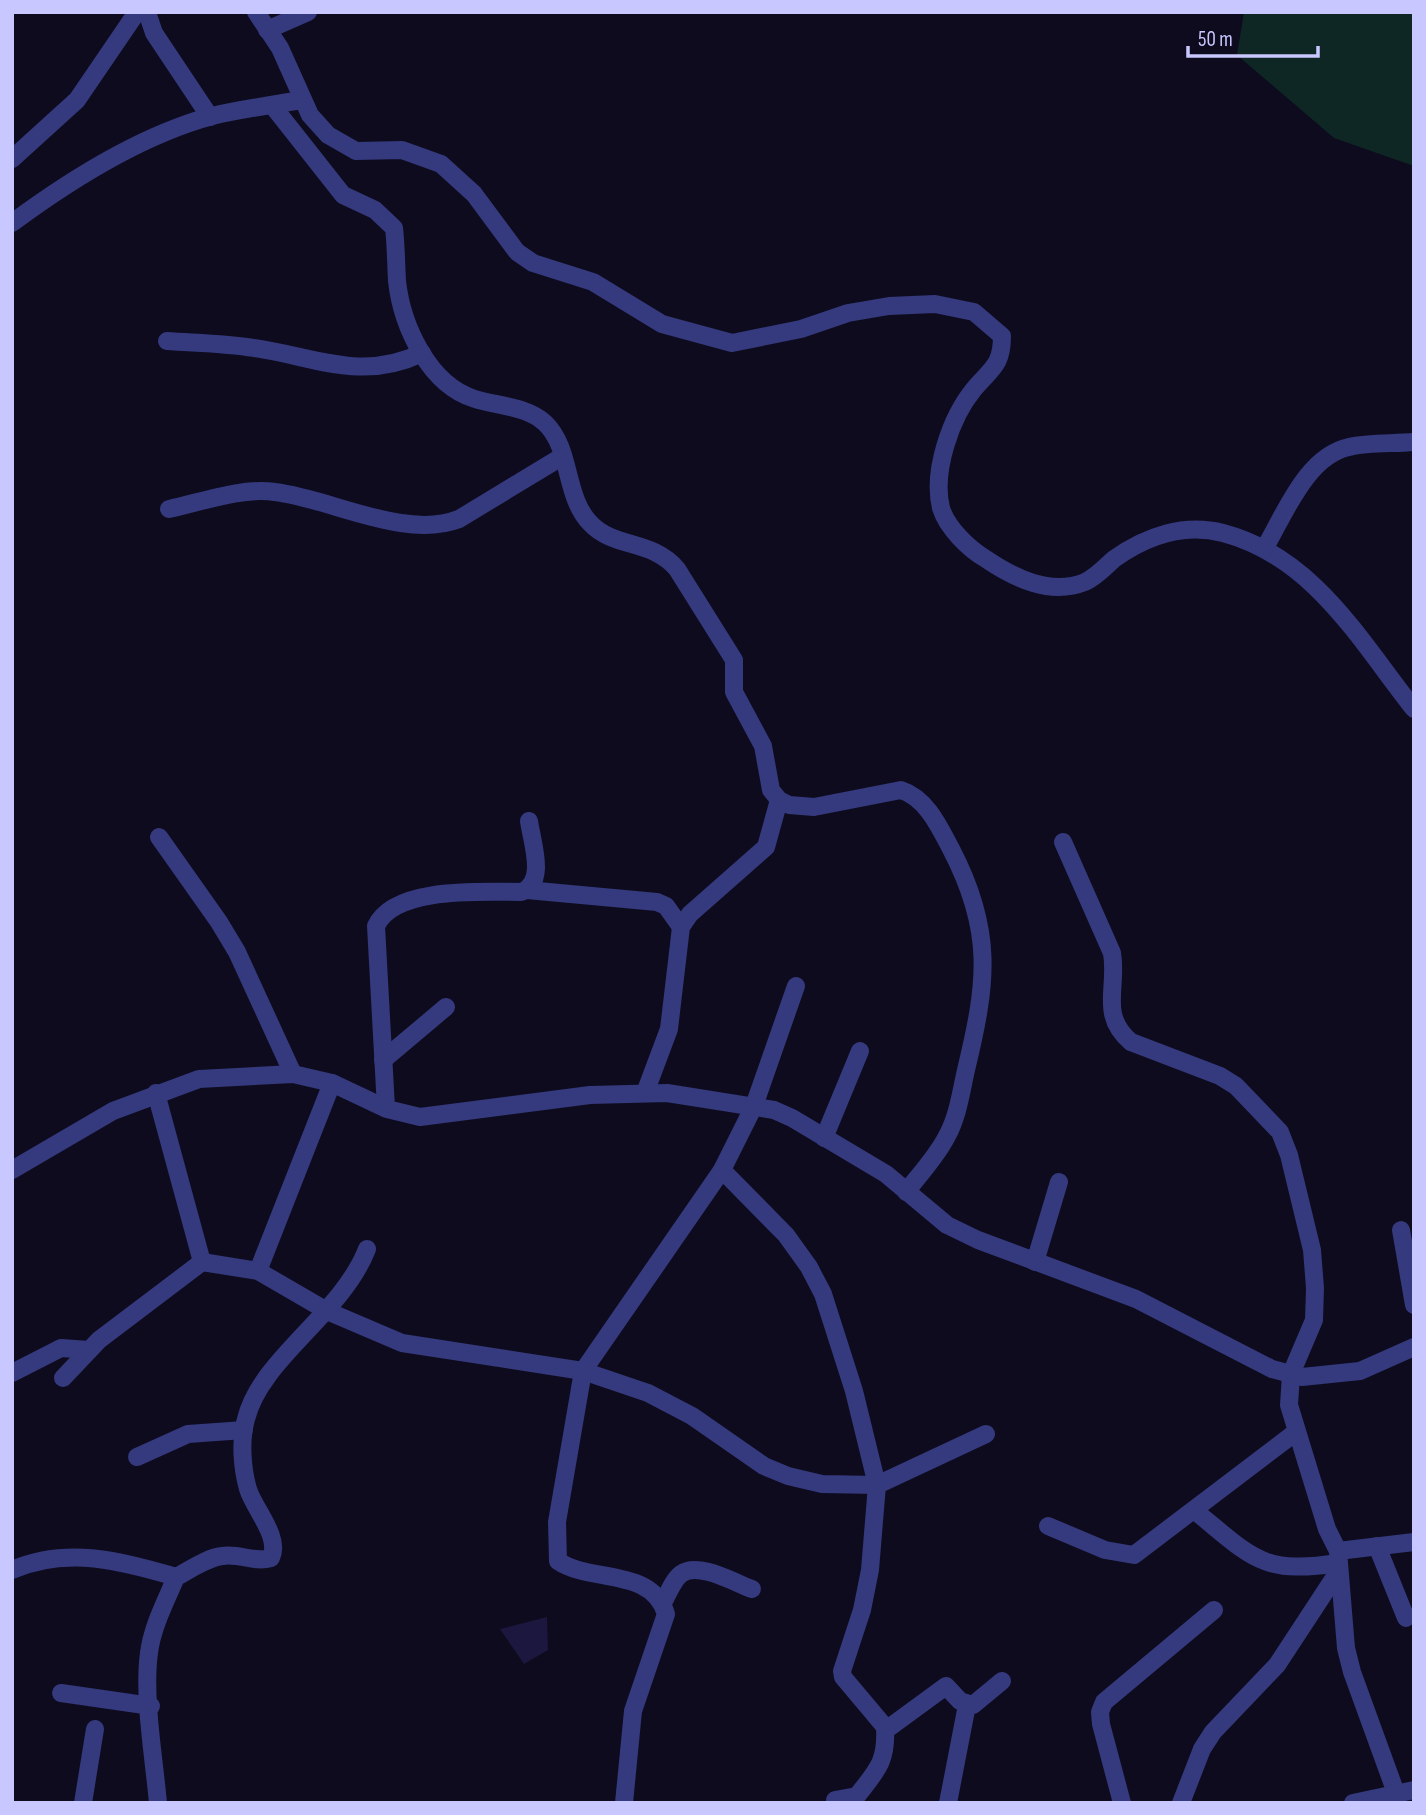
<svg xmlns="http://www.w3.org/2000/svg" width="1426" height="1815" font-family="'Sofia Sans Condensed',sans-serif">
<rect width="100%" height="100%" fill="#0d0b1d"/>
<!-- green -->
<path fill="#0e2724" d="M1244 12H1414V166L1334 138 1237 55Z"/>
<!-- building -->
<path fill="#1c173e" d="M547 1617 548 1650 524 1664 500 1629Z"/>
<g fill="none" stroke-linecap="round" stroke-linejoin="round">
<!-- minor -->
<g stroke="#35397d" stroke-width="18">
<path d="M147 12 154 33 210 117"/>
<path d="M256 12 280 48 310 115 328 135 356 151 402 150 441 164 474 194 517 252 533 263 593 282 662 324 732 343 801 329 848 313 889 306 935 304 974 312 1002 336C1002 365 992 368 974 389 951 417 932 471 941 508 947 528 969 549 986 559 1014 578 1050 596 1085 582 1096 577 1105 567 1114 559 1146 536 1184 523 1223 533 1314 557 1360 641 1414 709"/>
<path d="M267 30 308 12"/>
<path d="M272 105 343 195 375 210 394 228C396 245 396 263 397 281 402 326 429 385 475 399 497 406 527 406 545 423 572 449 564 496 590 523 614 549 652 539 677 569L734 660V692L763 746 771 790 779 800 789 805 814 807 901 790C926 798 939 826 951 849 994 931 987 983 966 1070 961 1092 958 1116 947 1136 937 1156 920 1174 906 1192"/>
<path d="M12 159 77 100 137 12"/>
<path d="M12 223C70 180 142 135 212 116 241 109 272 105 302 100"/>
<path d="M167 341C196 343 225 343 254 348 316 357 361 382 422 353"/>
<path d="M169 509C202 502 242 487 275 492 332 499 405 540 459 519L563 456"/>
<path d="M1264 549C1284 516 1306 456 1349 447 1369 442 1393 444 1414 442"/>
<path d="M159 837 219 922 237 952 293 1074"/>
<path d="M1063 842 1112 953C1118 988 1099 1015 1131 1042L1220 1076 1236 1086 1280 1132 1289 1155 1312 1250 1315 1288 1314 1320 1291 1374 1289 1405 1327 1529 1338 1551 1346 1648 1352 1672 1396 1793"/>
<path d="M527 890 657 902 666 906 681 927"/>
<path d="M383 1060 446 1007"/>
<path d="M156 1093 202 1262"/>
<path d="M645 1093 669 1029 681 927 690 914 766 847 779 800"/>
<path d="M386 1108 376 926C394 886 483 892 521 892 547 883 532 843 529 821"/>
<path d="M824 1138 860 1051"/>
<path d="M12 1170 113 1111 199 1079 293 1074 332 1083 387 1109 420 1117 590 1095 667 1093 774 1110 792 1118 886 1174 947 1225 978 1240 1136 1299 1272 1369 1302 1377 1360 1371 1414 1347"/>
<path d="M722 1170 786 1235 809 1267 823 1294 854 1391 877 1485 870 1570 862 1610 842 1671 843 1677 885 1727H890L946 1686 960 1701 973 1705 1002 1681"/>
<path d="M1401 1230 1414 1305"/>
<path d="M1035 1262 1059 1182"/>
<path d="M258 1271 332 1083"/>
<path d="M12 1373 61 1348 89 1350"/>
<path d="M63 1378 99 1340 202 1262 258 1271 327 1311 402 1343 583 1371 648 1393 692 1416 764 1466 788 1476 822 1484 877 1485 986 1434"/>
<path d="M137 1457 188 1434 244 1430"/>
<path d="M1195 1511C1252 1557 1261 1575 1338 1563"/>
<path d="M1048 1526 1105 1550 1134 1555 1296 1432"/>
<path d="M1377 1546 1406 1618"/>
<path d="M1338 1551 1414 1542"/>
<path d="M12 1570C67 1546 122 1561 176 1577"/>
<path d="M663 1603C668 1594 673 1580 681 1574 698 1561 735 1583 752 1589"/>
<path d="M61 1693 151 1706"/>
<path d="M835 1800 857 1796C877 1770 887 1762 885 1727"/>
<path d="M83 1803 95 1729"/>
<path d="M158 1803C154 1758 143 1696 149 1653 152 1627 166 1601 176 1577 190 1570 206 1558 222 1556 240 1553 254 1563 271 1558 281 1537 254 1509 248 1489 242 1468 240 1440 246 1419 261 1358 342 1314 367 1249"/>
<path d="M624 1803 633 1711 666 1614C652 1567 590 1583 558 1561L557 1522 583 1371 722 1170 754 1106 796 986"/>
<path d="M948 1803 967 1705"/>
<path d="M1122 1803 1101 1724 1100 1712 1104 1702 1214 1610"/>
<path d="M1181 1803 1202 1749 1213 1732 1277 1665 1338 1572"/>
<path d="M1353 1803 1414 1790"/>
</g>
</g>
<!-- border -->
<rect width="1426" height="1815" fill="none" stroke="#c9c7ff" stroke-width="28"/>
<!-- scale -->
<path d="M1188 46v10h130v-10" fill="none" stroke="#c9c7ff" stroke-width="3.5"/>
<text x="1198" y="46" font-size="21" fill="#c9c7ff" stroke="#0d0b1d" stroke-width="5" paint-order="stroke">50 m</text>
</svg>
